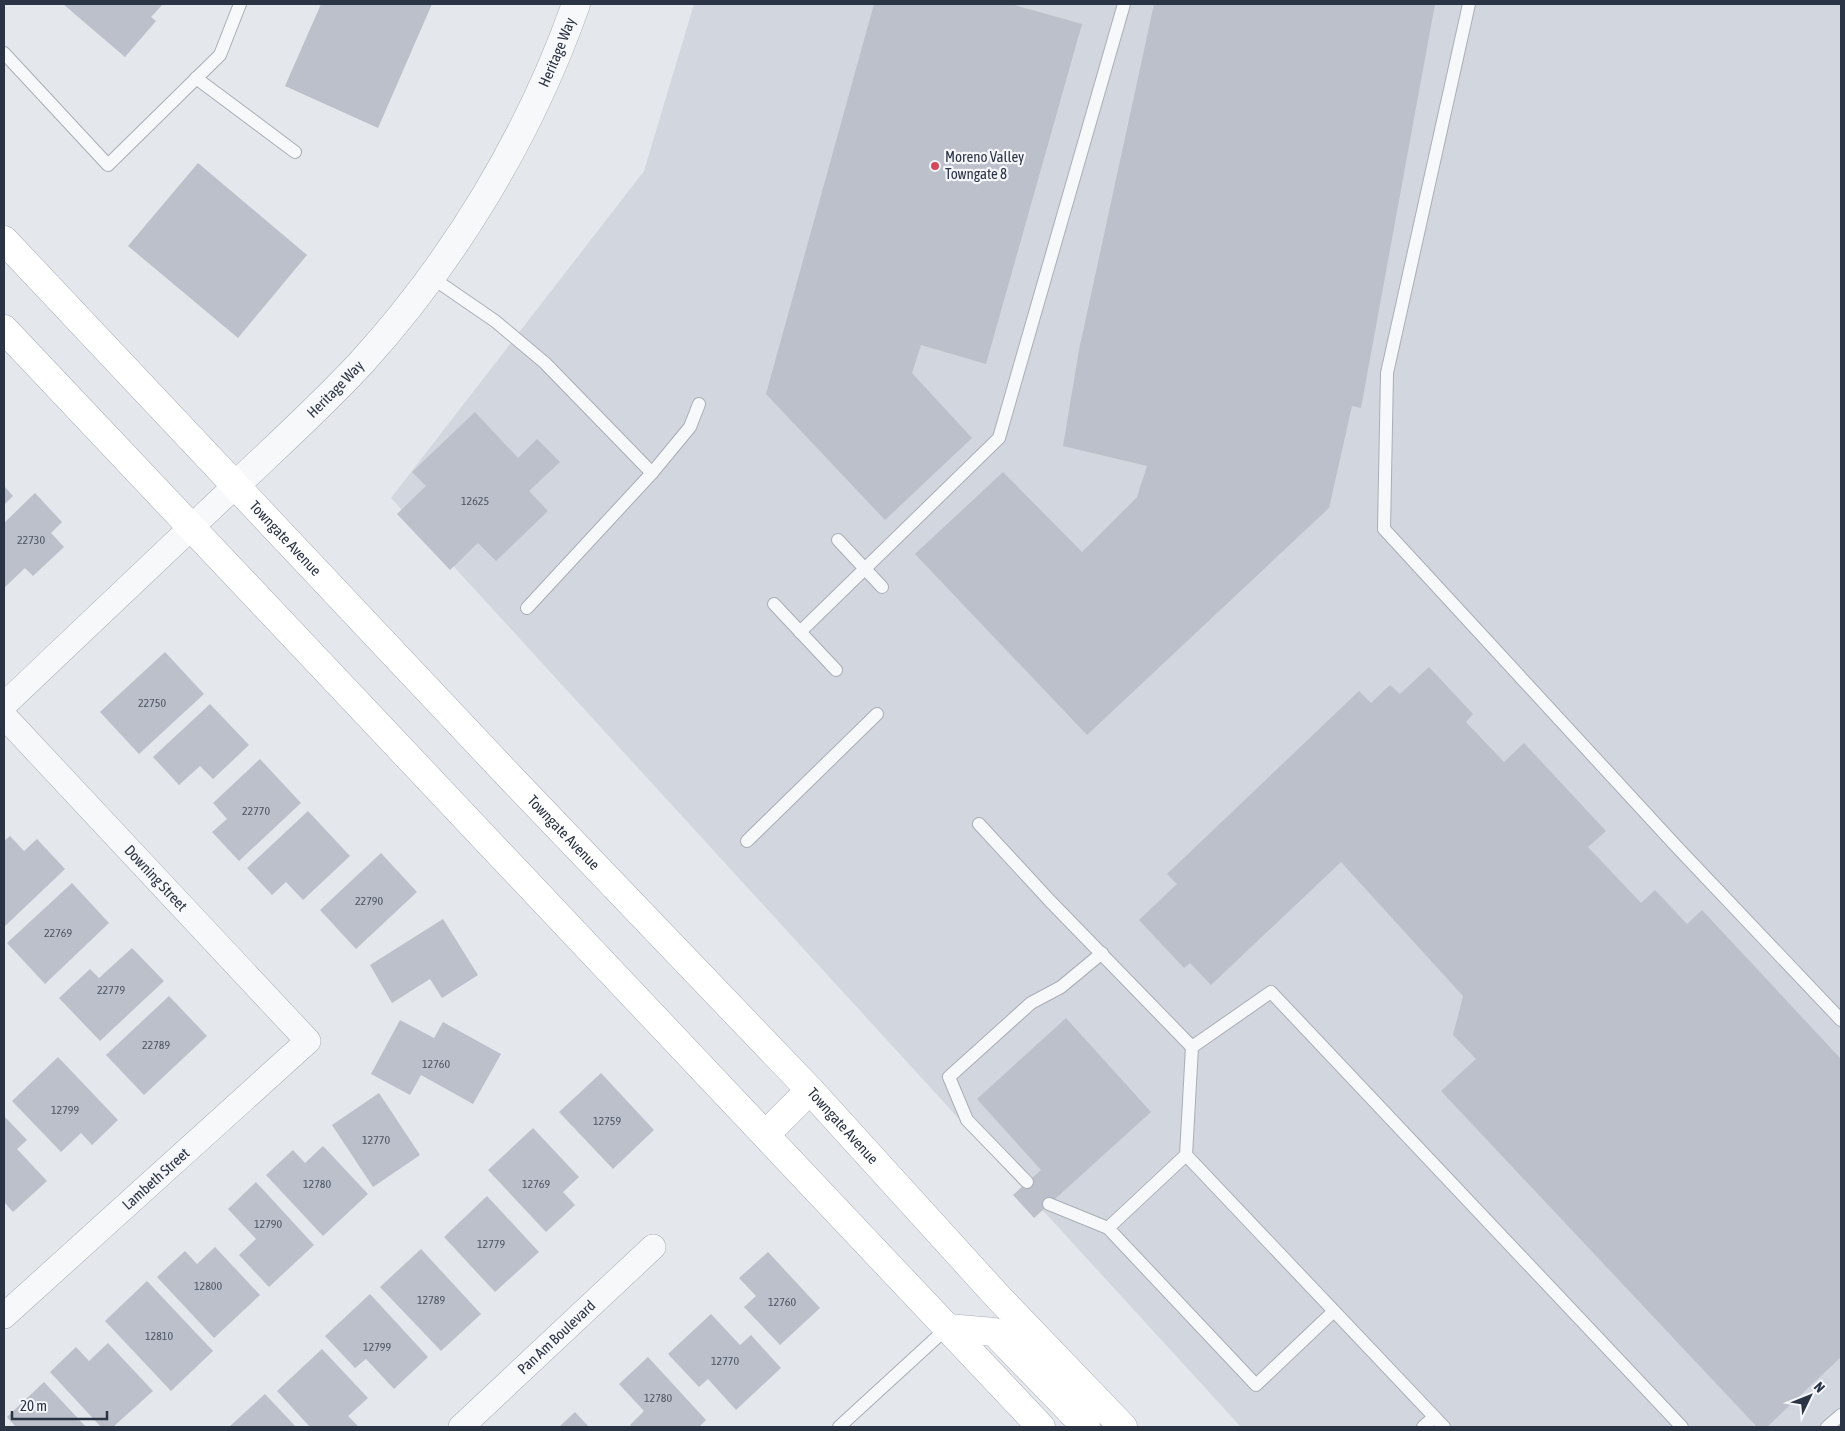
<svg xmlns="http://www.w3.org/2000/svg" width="1845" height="1431" font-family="'Asap Condensed',sans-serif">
<rect width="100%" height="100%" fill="#e4e7ec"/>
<!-- built -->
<path fill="#d2d6de" d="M694 4H1841V1427H1241L391 498 644 171Z"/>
<!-- building -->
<g fill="#bbc0ca">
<path d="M63 4H163L151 17 156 21 125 57Z"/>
<path d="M321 4H432L378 128 285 86Z"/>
<path d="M874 4H1011L1082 24 986 364 921 345 912 373 972 438 885 520 766 394Z"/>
<path d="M1154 4H1435L1361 408 1352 406 1329 508 1087 735 915 554 1003 472 1082 552 1137 497 1147 466 1063 446 1079 350Z"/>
<path d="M198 163 307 255 238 338 128 246Z"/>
<path d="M475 412 518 458 537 439 560 462 529 491 548 511 496 561 478 543 450 570 397 514 426 486 412 472Z"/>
<path d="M4 486 13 496 4 505Z"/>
<path d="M35 493 62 522 51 533 64 547 33 576 25 568 4 588V523Z"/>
<path d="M165 652 204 694 139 754 100 712Z"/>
<path d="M1429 667 1473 714 1466 722 1504 762 1524 743 1606 831 1588 847 1641 903 1655 890 1687 924 1702 910 1841 1059V1357L1767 1427H1757L1441 1091 1476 1059 1453 1035 1463 996 1341 862 1211 985 1190 963 1184 968 1139 920 1177 884 1167 874 1359 691 1371 703 1390 685 1400 694Z"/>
<path d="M210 704 249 745 213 779 200 766 179 785 153 757Z"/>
<path d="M260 759 301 803 239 861 212 832 227 819 213 803Z"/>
<path d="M308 811 350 856 303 900 286 882 272 895 247 868Z"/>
<path d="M10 836 24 851 37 839 65 869 4 927V841Z"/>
<path d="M381 853 417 892 356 949 320 910Z"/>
<path d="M72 883 109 923 45 984 7 943Z"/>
<path d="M443 919 478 975 442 998 430 979 392 1003 370 965Z"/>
<path d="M132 948 164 981 100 1041 59 998 90 969 99 978Z"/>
<path d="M169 996 207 1036 144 1095 106 1055Z"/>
<path d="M1066 1018 1151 1112 1034 1218 1013 1195 1041 1170 977 1099Z"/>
<path d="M400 1020 434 1038 443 1022 501 1054 473 1104 421 1075 410 1095 371 1074Z"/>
<path d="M58 1057 118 1120 92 1145 81 1133 61 1152 12 1101Z"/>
<path d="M601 1073 654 1130 613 1169 559 1112Z"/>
<path d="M379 1093 420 1155 373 1187 332 1125Z"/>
<path d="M4 1116 27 1140 17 1149 47 1181 13 1212 4 1202Z"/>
<path d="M533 1128 579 1177 563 1192 575 1205 546 1232 488 1170Z"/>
<path d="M323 1146 368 1194 323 1236 266 1175 293 1150 305 1163Z"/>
<path d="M256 1182 314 1245 269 1287 239 1255 256 1239 228 1209Z"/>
<path d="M487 1196 539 1252 495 1292 444 1237Z"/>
<path d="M215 1247 260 1295 214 1338 157 1277 185 1251 197 1264Z"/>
<path d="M421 1249 481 1314 441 1351 380 1287Z"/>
<path d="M768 1252 820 1308 780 1345 744 1307 756 1296 739 1278Z"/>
<path d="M147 1281 213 1351 171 1391 105 1321Z"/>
<path d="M370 1294 428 1357 394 1389 366 1359 355 1368 325 1336Z"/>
<path d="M711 1314 740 1345 751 1335 781 1368 736 1410 708 1379 699 1387 668 1354Z"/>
<path d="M108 1343 153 1391 113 1427H101L50 1372 76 1347 89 1361Z"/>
<path d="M322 1349 368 1398 348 1416 359 1427H310L277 1391Z"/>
<path d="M648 1357 706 1420 699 1427H632L630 1425 644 1411 619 1384Z"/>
<path d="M44 1382 86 1427H16L7 1417Z"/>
<path d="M265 1394 296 1427H229Z"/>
<path d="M575 1412 589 1427H559Z"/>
</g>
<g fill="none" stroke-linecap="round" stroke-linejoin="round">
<defs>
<g id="service">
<path d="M1469 4 1387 373 1384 529 1676 846 1841 1020"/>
<path d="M4 53 108 165 220 55 240 4"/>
<path d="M196 78 295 152"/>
<path d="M431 277 495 321 545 363 652 473"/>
<path d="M838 540 882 587"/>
<path d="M774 604 836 670"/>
<path d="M527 608 652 473 690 427 699 404"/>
<path d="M800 632 999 438 1124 4"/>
<path d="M979 824 1050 901 1192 1047"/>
<path d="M747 841 877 714"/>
<path d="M1186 1155 1192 1047 1271 992 1682 1427"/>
<path d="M1027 1182 967 1120 949 1077 1031 1003 1061 987 1102 953"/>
<path d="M1049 1204 1108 1228"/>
<path d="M1334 1311 1256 1385 1108 1228 1186 1155 1444 1427"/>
<path d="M839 1427 947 1328"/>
<path d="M1423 1427 1434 1417"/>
<path d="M1827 1427 1841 1415"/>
</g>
<g id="minor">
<path d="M4 705 236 485"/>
<path id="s1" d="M4 716 308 1041 4 1316"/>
<path id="s2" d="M461 1427 653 1247"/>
</g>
<g id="tertiary">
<path id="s3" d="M236 485C278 445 321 406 361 363 454 261 530 135 576 4"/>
</g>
<g id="secondary">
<path id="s4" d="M4 240 511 778 810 1090 999 1298 1123 1427"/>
<path d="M4 329 1041 1427"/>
<path d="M766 1134 810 1090"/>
<path d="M947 1328 994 1332 1086 1427"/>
</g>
</defs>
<!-- service casing -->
<use href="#service" stroke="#a9aeb7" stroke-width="14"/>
<!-- minor casing -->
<use href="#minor" stroke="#a9aeb7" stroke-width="26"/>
<!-- tertiary casing -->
<use href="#tertiary" stroke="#a9aeb7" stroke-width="29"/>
<!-- secondary casing -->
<use href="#secondary" stroke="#a9aeb7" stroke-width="29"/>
<!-- service -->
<use href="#service" stroke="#f7f8fa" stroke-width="12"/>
<!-- minor -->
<use href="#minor" stroke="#f7f8fa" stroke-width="25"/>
<!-- tertiary -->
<use href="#tertiary" stroke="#f7f8fa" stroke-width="28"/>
<!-- secondary -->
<use href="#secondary" stroke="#fff" stroke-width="28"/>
</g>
<!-- markers -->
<circle fill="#d1495b" stroke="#f4f6f9" stroke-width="2" cx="935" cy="166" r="5"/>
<g text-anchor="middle" stroke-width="4.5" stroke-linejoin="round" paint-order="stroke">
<!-- number labels -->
<g font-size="12" fill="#4f5766">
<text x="475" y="505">12625</text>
<text x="31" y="544">22730</text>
<text x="152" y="707">22750</text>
<text x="256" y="815">22770</text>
<text x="369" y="905">22790</text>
<text x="58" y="937">22769</text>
<text x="111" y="994">22779</text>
<text x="156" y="1049">22789</text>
<text x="436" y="1068">12760</text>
<text x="65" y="1114">12799</text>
<text x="607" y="1125">12759</text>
<text x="376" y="1144">12770</text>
<text x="317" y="1188">12780</text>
<text x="536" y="1188">12769</text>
<text x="268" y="1228">12790</text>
<text x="491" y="1248">12779</text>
<text x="208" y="1290">12800</text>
<text x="431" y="1304">12789</text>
<text x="782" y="1306">12760</text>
<text x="159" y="1340">12810</text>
<text x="377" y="1351">12799</text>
<text x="725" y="1365">12770</text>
<text x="658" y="1402">12780</text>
</g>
<!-- street labels -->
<g font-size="15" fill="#2b3445" stroke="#f4f6f9">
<text dy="5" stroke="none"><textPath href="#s3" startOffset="544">Heritage Way</textPath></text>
<text dy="5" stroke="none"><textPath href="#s3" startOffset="138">Heritage Way</textPath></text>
<text dy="5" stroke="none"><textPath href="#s4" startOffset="410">Towngate Avenue</textPath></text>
<text dy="5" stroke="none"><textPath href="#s4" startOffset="815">Towngate Avenue</textPath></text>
<text dy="5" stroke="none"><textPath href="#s1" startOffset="222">Downing Street</textPath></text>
<text dy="5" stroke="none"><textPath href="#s4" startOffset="1220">Towngate Avenue</textPath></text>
<text transform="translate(156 1179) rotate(-42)" y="5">Lambeth Street</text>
<text dy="5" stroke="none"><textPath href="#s2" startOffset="131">Pan Am Boulevard</textPath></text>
</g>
<!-- poi labels -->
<g font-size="15" fill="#2b3445" stroke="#f4f6f9" text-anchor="start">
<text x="945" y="162">Moreno Valley<tspan x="945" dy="17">Towngate 8</tspan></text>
</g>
</g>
<!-- border -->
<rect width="1845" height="1431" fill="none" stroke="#2b3445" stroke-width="10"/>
<!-- north arrow -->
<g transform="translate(1810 1396) rotate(47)" stroke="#f4f6f9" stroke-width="4" paint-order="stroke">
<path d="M0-4L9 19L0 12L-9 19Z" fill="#2b3445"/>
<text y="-8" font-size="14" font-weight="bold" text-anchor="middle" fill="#2b3445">N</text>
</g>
<!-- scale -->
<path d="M12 1411v8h95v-8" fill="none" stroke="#2b3445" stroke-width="2.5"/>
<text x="20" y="1411" font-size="15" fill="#2b3445" stroke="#f4f6f9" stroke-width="4" paint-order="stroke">20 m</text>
</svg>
